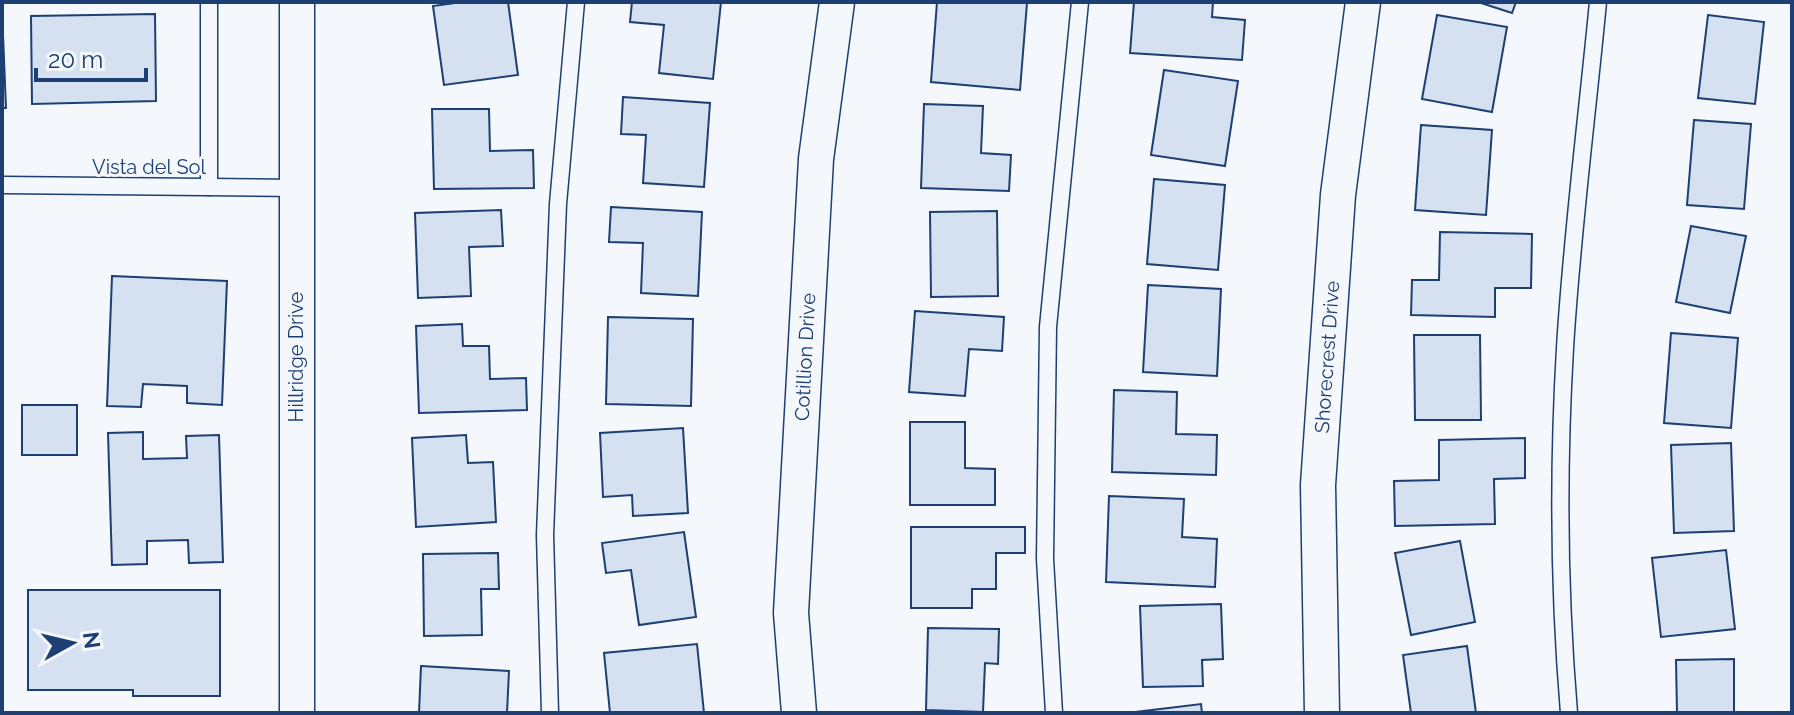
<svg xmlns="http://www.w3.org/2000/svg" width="1794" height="715" font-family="Raleway,sans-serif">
<rect width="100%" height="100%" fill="#f4f7fb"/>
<!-- building -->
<g fill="#d5e0f0" stroke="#1d3f73" stroke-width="2">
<path d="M462 2H508L518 75 444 85 433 6Z"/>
<path d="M632 2H721L713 79 659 73 664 25 630 22Z"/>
<path d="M937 2 1027 3 1020 90 931 82Z"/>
<path d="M1134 2H1213L1212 17 1245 20 1242 60 1130 53Z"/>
<path d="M1478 2H1516L1512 13Z"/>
<path d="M2 10 6 108H2Z"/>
<path d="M155 14 156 101 32 104 31 16Z"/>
<path d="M1437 15 1507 27 1492 112 1422 99Z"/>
<path d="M1708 15 1764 22 1755 104 1698 98Z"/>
<path d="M1164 70 1238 81 1225 166 1151 155Z"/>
<path d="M623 97 710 103 704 187 643 183 646 135 621 134Z"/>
<path d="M924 104 983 106 981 153 1011 155 1009 191 921 188Z"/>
<path d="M432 109H489L490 151 533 150 534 188 434 189Z"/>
<path d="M1694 120 1751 124 1744 209 1687 205Z"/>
<path d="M1421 125 1492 130 1486 215 1415 210Z"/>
<path d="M1154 179 1225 185 1218 270 1147 264Z"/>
<path d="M611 207 702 212 698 296 641 293 643 243 609 242Z"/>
<path d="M501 210 503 246 469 247 471 296 418 298 415 213Z"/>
<path d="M997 211 998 296 931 297 930 212Z"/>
<path d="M1691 226 1746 236 1730 313 1676 302Z"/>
<path d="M1440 232 1532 234 1531 288H1495V317L1411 315 1412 280H1439Z"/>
<path d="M112 276 227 281 222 405 187 403V386L143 384 141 407 107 406Z"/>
<path d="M1148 285 1221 289 1217 376 1143 372Z"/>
<path d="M915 311 1004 317 1002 351 969 349 965 396 909 392Z"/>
<path d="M608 317 693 319 691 406 606 404Z"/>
<path d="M462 324 463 346H489L490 379 526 378 527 410 419 413 416 326Z"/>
<path d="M1671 333 1738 338 1731 428 1664 423Z"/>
<path d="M1414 335H1480L1481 420H1415Z"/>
<path d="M1114 390 1177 392 1176 434 1217 435 1216 475 1112 472Z"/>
<rect x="22" y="405" width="55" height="50"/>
<path d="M910 422H965V468L995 469V505H910Z"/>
<path d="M683 428 688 513 633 516 632 495 603 497 600 433Z"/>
<path d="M143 432V459L187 458 186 436 219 435 223 562 189 563 188 540 147 541V564L112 565 108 433Z"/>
<path d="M466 435 468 463 493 462 496 522 416 527 412 438Z"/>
<path d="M1525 438V478L1494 479 1495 524 1395 526 1394 481 1439 480V440Z"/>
<path d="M1731 443 1734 531 1674 533 1671 445Z"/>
<path d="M1109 496 1184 499 1182 537 1217 539 1215 587 1106 582Z"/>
<path d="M911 527H1025V553H996V589H972V608H911Z"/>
<path d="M684 532 696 617 639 625 631 570 606 573 602 543Z"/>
<path d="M1460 541 1475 622 1411 635 1395 553Z"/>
<path d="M1726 550 1735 629 1661 637 1652 558Z"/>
<path d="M498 553 499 589H481L482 635 424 636 423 554Z"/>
<path d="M28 590H220V696H133V690H28Z"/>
<path d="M1221 604 1223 659 1202 660 1203 686 1143 687 1140 606Z"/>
<path d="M928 628 999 629 998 664 985 663 983 712 926 710Z"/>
<path d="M697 644 704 713H610L604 653Z"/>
<path d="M1467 646 1476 713H1411L1403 655Z"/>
<path d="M1734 659V713H1677L1676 660Z"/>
<path d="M421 666 509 671 507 713H419Z"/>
<path d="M1201 704 1202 713H1136V712Z"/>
</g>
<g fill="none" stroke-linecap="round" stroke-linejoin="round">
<defs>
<g id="service">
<path d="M209 2V187"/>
<path d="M2 185 296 188"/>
<path d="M550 713 545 535 558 204 576 2"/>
<path d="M1054 713 1045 559 1048 327 1080 2"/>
<path d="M1569 713C1559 594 1558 467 1565 348 1572 232 1587 117 1598 2"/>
</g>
<g id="minor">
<path d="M297 713V2"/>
<path d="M799 713 791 613 816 159 837 2"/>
<path d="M1322 713 1318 485 1338 195 1363 2"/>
</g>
</defs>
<!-- service casing -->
<use href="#service" stroke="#1d3f73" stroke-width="19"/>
<!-- minor casing -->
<use href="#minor" stroke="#1d3f73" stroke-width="37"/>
<!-- service -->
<use href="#service" stroke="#f4f7fb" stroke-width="16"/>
<!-- minor -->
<use href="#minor" stroke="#f4f7fb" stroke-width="34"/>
</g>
<g text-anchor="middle" stroke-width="6" stroke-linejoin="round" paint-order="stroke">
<!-- street labels -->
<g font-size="20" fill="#1d3f73" stroke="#f4f7fb">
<text x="149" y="174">Vista del Sol</text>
<text transform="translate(296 357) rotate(-90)" y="7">Hillridge Drive</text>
<text transform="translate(805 357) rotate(-87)" y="7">Cotillion Drive</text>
<text transform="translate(1327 357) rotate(-86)" y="7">Shorecrest Drive</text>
</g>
</g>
<!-- border -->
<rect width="1794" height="715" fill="none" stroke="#1d3f73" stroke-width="8"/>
<!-- north arrow -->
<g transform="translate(72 643) rotate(82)" stroke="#f4f7fb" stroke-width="6" paint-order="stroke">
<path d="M0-6L14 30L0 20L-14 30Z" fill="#1d3f73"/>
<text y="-12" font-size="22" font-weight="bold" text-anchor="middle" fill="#1d3f73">N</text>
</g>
<!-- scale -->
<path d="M36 68v12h110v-12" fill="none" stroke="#1d3f73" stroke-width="4"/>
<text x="48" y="68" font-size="24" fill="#1d3f73" stroke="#f4f7fb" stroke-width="6" paint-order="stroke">20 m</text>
</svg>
